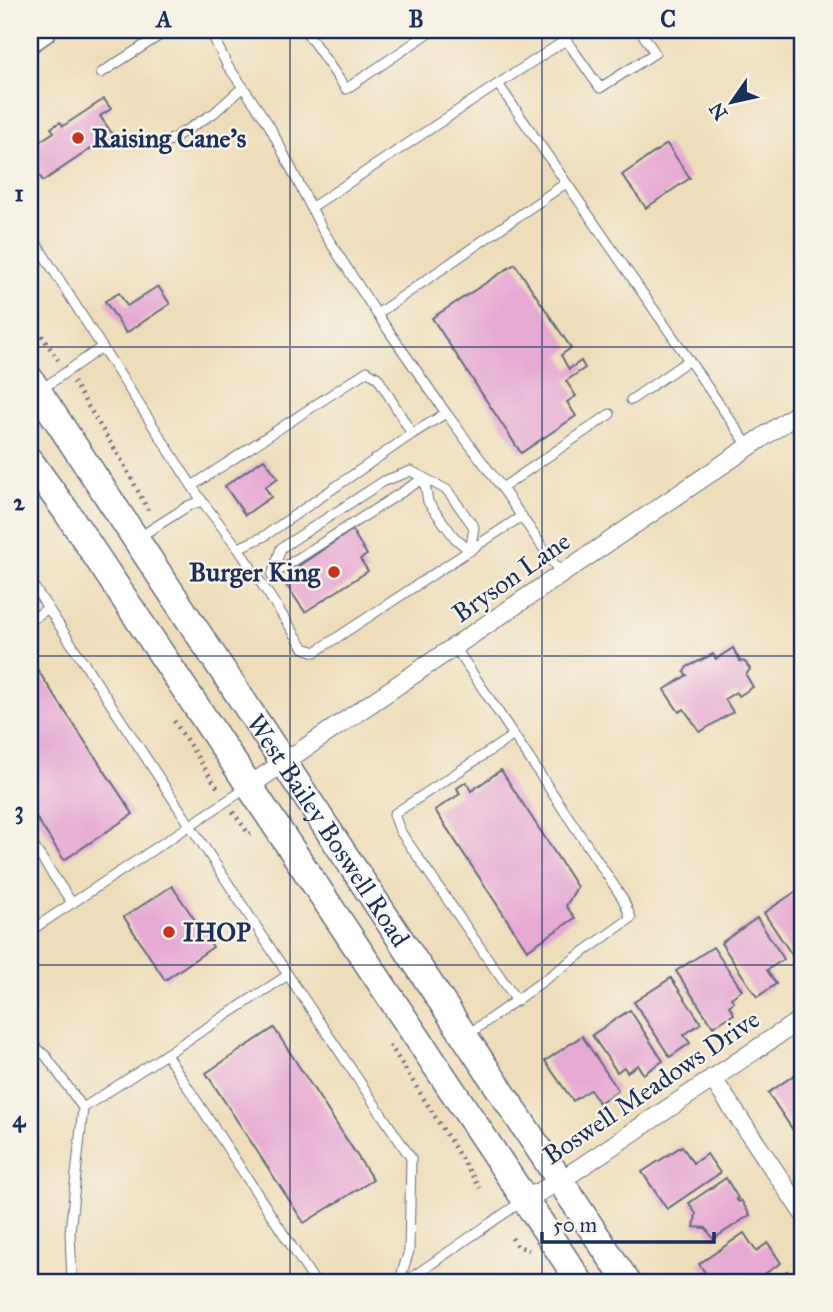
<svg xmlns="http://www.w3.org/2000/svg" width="833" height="1312" font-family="'IM FELL Great Primer',serif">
<rect width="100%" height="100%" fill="#f7f3e8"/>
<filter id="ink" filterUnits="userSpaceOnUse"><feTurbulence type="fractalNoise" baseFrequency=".0143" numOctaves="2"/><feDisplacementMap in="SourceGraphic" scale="14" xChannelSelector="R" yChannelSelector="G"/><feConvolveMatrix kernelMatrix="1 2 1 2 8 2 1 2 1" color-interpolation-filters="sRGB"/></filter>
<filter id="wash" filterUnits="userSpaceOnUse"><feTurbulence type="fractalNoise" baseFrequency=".00686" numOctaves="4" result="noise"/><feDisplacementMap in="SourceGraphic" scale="28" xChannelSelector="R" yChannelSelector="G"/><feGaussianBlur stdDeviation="1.57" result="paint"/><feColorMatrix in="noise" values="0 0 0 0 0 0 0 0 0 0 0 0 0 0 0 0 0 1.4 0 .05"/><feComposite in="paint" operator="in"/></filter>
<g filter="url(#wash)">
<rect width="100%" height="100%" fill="#eeddba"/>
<g id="blocks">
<!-- building -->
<g fill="#e6a9d3">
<path d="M104 99 111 109 100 116 114 136 106 142 104 140 43 181 30 161V148L54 132 51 128 60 122 63 126Z"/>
<path d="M667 144 690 178 646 208 622 175Z"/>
<path d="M515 264 571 348 561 355 568 368 569 369 581 361 585 368 566 381 576 396 567 402 576 416 521 453 432 318Z"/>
<path d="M158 286 170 304 126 333 105 301 119 293 127 306Z"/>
<path d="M264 459 278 478 265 487 271 497 245 515 225 486Z"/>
<path d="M352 530 367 555 360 559 368 571 305 612 285 583 301 572 297 567Z"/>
<path d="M733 648 740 661 745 662 750 669 746 675 753 687 739 696 736 692 725 699 733 712 700 732 684 709 679 712 664 690 687 675 684 672 687 667 713 654 716 659Z"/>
<path d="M33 663 133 814 64 860 30 808V665Z"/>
<path d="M501 770 577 887 566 906 575 918 527 950 435 810 460 794 457 788 466 782 471 791Z"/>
<path d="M172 886 213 947 165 980 124 917Z"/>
<path d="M801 888 803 892V947L792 955 764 913Z"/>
<path d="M757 918 784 959 767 970 776 984 757 997 721 943Z"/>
<path d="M713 947 742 990 731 998 734 1002 729 1006 734 1014 713 1027 676 971Z"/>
<path d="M671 978 701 1023 684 1035 690 1043 670 1057 634 1002Z"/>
<path d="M630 1010 663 1061 643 1074 638 1065 627 1072 624 1067 617 1072 592 1035Z"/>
<path d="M274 1028 373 1180 304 1223 206 1073Z"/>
<path d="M582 1036 618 1090 599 1103 590 1090 573 1101 545 1061Z"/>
<path d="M803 1069V1127L795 1133 768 1093Z"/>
<path d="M682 1146 693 1163 707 1154 720 1173 667 1209 642 1172Z"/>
<path d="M726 1178 738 1198 736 1199 739 1202 741 1200 750 1215 713 1239 706 1228 694 1227 696 1214 689 1203Z"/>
<path d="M744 1233 756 1251 768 1243 781 1263 752 1282H712L699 1264Z"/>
<path d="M787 1271 794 1282H771Z"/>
</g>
</g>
</g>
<g filter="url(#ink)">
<use href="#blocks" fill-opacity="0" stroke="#656c7e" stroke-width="2"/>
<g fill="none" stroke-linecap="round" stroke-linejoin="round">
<defs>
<g id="service">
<path d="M305 30 346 89 433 30"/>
<path d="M559 30 600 88 655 53 640 30"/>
<path d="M101 73 168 30"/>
<path d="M498 84 566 40"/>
<path d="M243 87 269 125 322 229 339 256 377 314 446 413"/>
<path d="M164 144 214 113 243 87 227 65 210 30"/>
<path d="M312 207 498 84 749 447"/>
<path d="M31 235 102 347 39 391"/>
<path d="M377 314 566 183"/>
<path d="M102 347 192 486"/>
<path d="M631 400 689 360"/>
<path d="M424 478 428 502 455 538 470 551"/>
<path d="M502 488 610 414"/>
<path d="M202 501 192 486 367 371 378 378 412 434"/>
<path d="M138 538 188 506 202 501 238 548 263 537 412 434 446 413 502 488 561 574"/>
<path d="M238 548 304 648 315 652 522 516"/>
<path d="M272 575 424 478"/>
<path d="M272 576 281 548 384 481 411 471 447 490 474 527 470 551"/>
<path d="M30 581 48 608"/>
<path d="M30 621 48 608 288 975"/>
<path d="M455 647 623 899 631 918 466 1036"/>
<path d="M514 735 394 814 400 831 517 1001"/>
<path d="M30 841 72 903"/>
<path d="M30 931 248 787"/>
<path d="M30 1043 46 1056 83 1108 70 1232 72 1282"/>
<path d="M166 1054 315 1282"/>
<path d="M83 1108 288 975 411 1158 409 1251 399 1282"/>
<path d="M405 1282 521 1202"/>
<path d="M499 1282H501"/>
</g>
<g id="minor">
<path d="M249 786 803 410"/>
<path d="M712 1078 803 1213"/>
<path d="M526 1199 560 1181 803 1018"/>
</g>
<g id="secondary">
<path d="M30 39 43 30"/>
<path id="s1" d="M30 379 627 1282"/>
<path d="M30 461 66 511 580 1282"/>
</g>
</defs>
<!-- service casing -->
<use href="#service" stroke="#656c7e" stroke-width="11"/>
<!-- minor casing -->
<use href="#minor" stroke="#656c7e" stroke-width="20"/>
<!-- secondary casing -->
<use href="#secondary" stroke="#656c7e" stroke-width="29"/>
<!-- path -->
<g stroke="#656c7e" stroke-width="4.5" stroke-dasharray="2 5" stroke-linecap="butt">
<path d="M30 318 58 360"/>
<path d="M73 382 122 461 148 510"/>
<path d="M174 721 219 790"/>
<path d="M233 812 249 834 251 833"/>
<path d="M390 1045 480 1188"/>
<path d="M512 1238 517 1246 529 1250"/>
</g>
<!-- service -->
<use href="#service" stroke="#fff" stroke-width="9"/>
<!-- minor -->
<use href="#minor" stroke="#fff" stroke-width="18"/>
<!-- secondary -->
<use href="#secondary" stroke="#fff" stroke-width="26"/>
</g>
</g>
<!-- grid -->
<path fill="none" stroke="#1b2f5e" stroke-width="2" stroke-opacity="0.55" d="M290 30V1282M542 30V1282M30 347H803M30 656H803M30 965H803"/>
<!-- markers -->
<g fill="#c8321e" stroke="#f7f3e8" stroke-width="2.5">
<circle cx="78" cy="138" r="7"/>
<circle cx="334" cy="572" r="7"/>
<circle cx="169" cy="932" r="7"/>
</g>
<g text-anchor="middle" stroke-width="5" stroke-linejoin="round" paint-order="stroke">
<!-- poi labels -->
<g font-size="26" font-weight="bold" fill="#1b2f5e" stroke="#f7f3e8" text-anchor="start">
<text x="92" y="147">Raising Cane's</text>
<text x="320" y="581" text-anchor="end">Burger King</text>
<text x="183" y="941">IHOP</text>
</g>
<!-- street labels -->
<g font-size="26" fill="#1b2f5e" stroke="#f7f3e8">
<text transform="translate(511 577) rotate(-35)" y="9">Bryson Lane</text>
<text dy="9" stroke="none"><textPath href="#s1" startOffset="541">West Bailey Boswell Road</textPath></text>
<text transform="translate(651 1087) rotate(-34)" y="9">Boswell Meadows Drive</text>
</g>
</g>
<!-- margin -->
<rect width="833" height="1312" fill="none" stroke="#f7f3e8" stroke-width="77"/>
<!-- north arrow -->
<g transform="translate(732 102) rotate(236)" stroke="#f7f3e8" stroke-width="5" paint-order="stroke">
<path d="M0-5L12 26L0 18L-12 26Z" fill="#1b2f5e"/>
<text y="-10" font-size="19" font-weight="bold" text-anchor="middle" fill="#1b2f5e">N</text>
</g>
<!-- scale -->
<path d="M542 1232v10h172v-10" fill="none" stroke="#1b2f5e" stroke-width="3.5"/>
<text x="553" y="1232" font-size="21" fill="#1b2f5e" stroke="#f7f3e8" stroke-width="5" paint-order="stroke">50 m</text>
<rect x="38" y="38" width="756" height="1236" fill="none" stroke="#1b2f5e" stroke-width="2.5"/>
<g font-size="23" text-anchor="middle" font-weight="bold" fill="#1b2f5e">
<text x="164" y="27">A</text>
<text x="416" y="27">B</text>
<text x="668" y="27">C</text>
<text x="19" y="201">1</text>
<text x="19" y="510">2</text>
<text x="19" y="818">3</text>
<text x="19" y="1127">4</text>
</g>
</svg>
